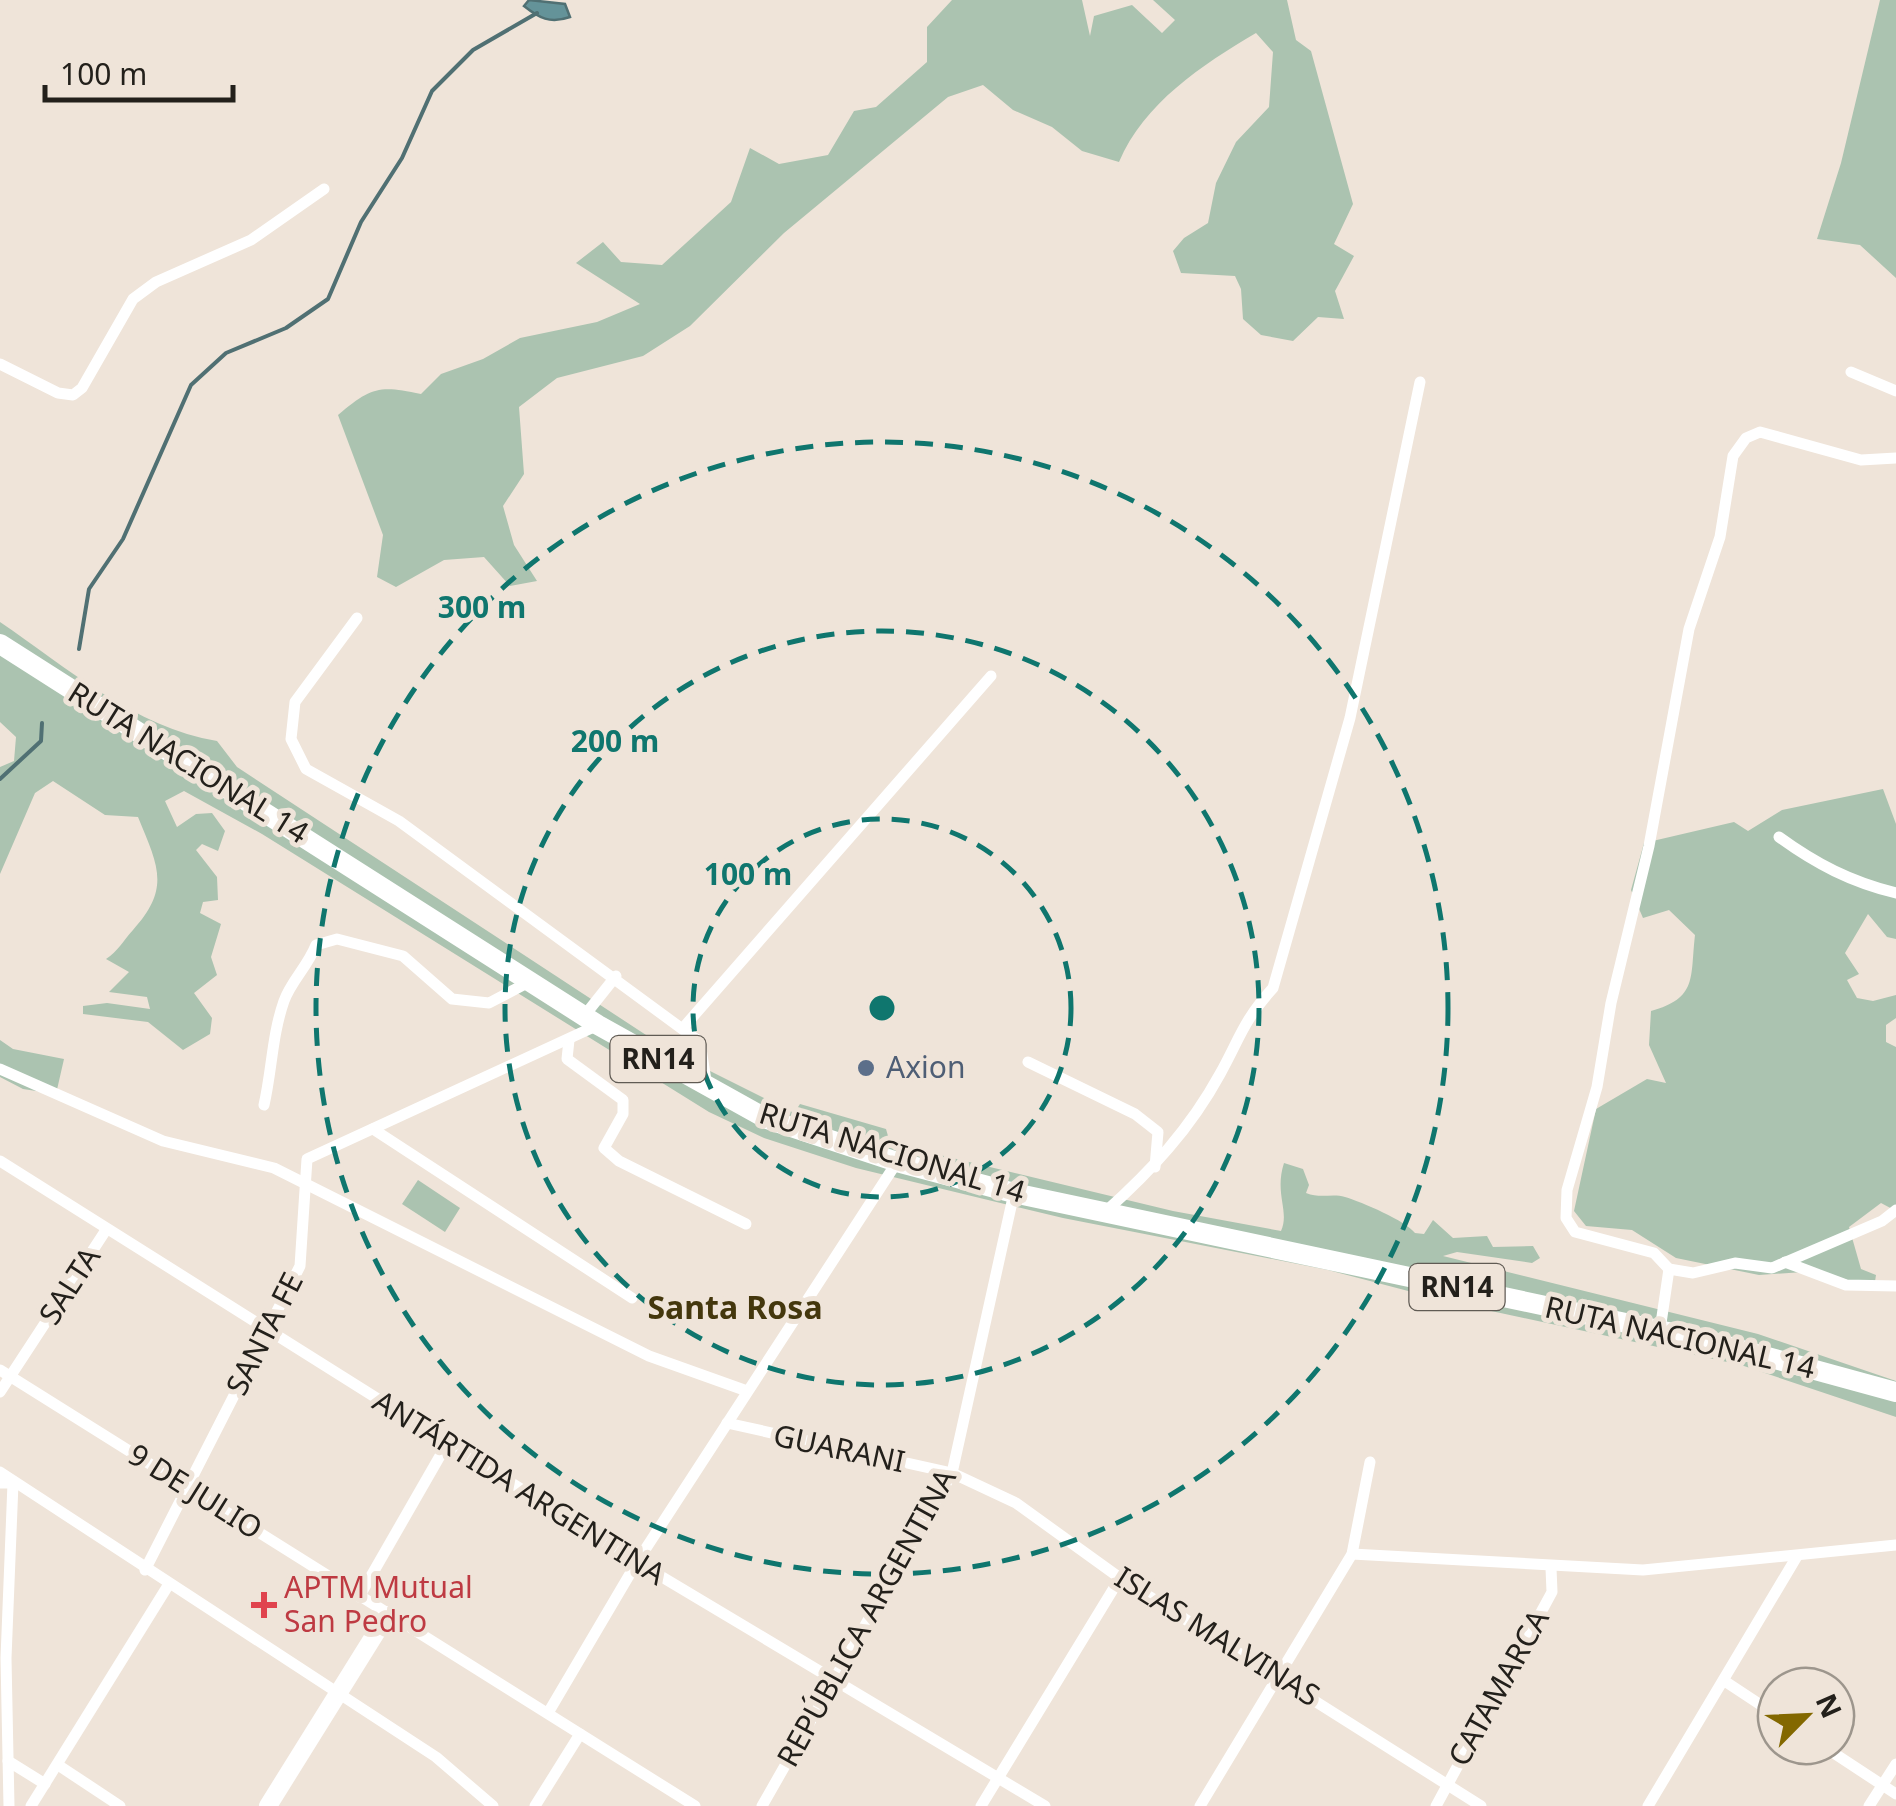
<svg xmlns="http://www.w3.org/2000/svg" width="1896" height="1806" font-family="'Noto Sans',sans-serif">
<rect width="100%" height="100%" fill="#efe4d9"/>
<!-- green -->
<g fill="#abc3b0">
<path d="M952 0H1082L1090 36 1094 16 1132 5 1162 33 1175 20 1153 0H1287L1296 40 1311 51 1353 204 1334 244 1354 256 1335 291 1344 319 1318 317 1293 341 1261 335 1243 319 1241 289 1235 276 1181 273 1173 251 1184 238 1208 223 1216 183 1236 142 1269 107 1273 52 1256 33C1202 65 1144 103 1119 162L1082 151 1052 127 1013 110 983 85 948 97 784 233 690 326 643 356 557 378 519 407 524 474 503 506 514 545 537 581 510 586 484 557 444 560 396 587 377 577 383 535 338 415C371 387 379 385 421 394L441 374 483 359 520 338 597 322 640 304 576 263 603 242 621 262 662 265 731 202 750 148 779 164 828 155 854 111 876 107 927 62V27Z"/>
<path d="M1880 0H1896V278L1860 245 1817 239 1841 163Z"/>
<path d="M0 622C66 667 136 728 217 741L237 767 672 1052 794 1113 800 1104 886 1129 890 1143 1173 1211 1281 1231C1290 1211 1274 1194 1284 1163L1303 1169 1309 1185 1306 1193C1321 1199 1332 1193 1345 1197 1362 1202 1406 1221 1415 1233L1424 1234 1433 1220 1453 1238 1487 1236 1493 1247 1533 1246 1540 1258 1532 1263 1457 1252 1443 1256 1758 1334 1896 1381V1417L1741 1365 1454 1303 1328 1270 1063 1218 856 1168 764 1138 709 1112 262 834 184 791 165 801 177 827 196 814 212 813 225 831 218 851 202 844 196 850 217 877 218 900 203 902 200 913 221 924 211 957 217 975 194 993 212 1018 210 1034 183 1050 148 1022 83 1014V1006L107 1003 150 1009 147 997 109 992 129 972 106 959C118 951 123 941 133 930 171 888 158 866 138 817L105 815 53 781 35 793 0 874V767L14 761 16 737 0 722Z"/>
<path d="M1883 789 1896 824V939L1887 937 1868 914 1845 953 1859 974 1847 980 1857 998 1873 1001 1896 995V1018L1886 1025V1042L1896 1047V1211L1881 1203 1849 1227 1861 1269 1876 1275 1874 1288 1818 1271 1759 1275 1676 1258 1632 1230 1586 1226 1574 1211 1596 1109 1647 1079 1666 1083 1649 1045 1651 1011C1698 998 1690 978 1695 935L1669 910 1643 918 1631 890 1644 843 1734 822 1748 831 1782 810Z"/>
<path d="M0 1040 13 1049 64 1059 56 1094 23 1089 0 1077Z"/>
<path d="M418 1180 460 1208 445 1232 402 1204Z"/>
</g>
<!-- water -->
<path fill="#649399" stroke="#507073" stroke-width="2.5" d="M529 0 565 4 570 17C550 24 539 18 524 6Z"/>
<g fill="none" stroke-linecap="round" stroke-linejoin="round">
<!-- stream -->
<g stroke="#507073" stroke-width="4">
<path d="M79 649 89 589 123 539 191 385 226 353 286 328 328 299 361 222 402 158 432 91 473 50 537 13"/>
<path d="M0 779 41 741 42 723"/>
</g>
<!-- street -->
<g stroke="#fff" stroke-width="11">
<path d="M0 364 58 393 73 395 82 388 133 299 156 282 251 240 324 189"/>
<path d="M1851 372 1896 391"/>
<path d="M357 618 295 702 291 739 306 769 399 821 700 1042 707 1087"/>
<path d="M1779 837C1816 864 1851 882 1896 893"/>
<path d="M585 1015 616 976"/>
<path d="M683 1028 991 676"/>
<path d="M569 1040 567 1059 623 1100V1114L604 1148 619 1161 746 1224"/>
<path d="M1028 1062 1135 1114 1158 1132 1155 1167"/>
<path d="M0 1069 163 1141 274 1168 649 1356 747 1391"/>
<path d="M264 1105C272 1070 272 1035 284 1001 291 981 308 966 316 945L337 939 403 956 452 999 489 1003 531 981"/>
<path d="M373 1129 632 1298"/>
<path d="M0 1161 637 1562 1045 1806"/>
<path d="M1105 1212C1151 1171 1190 1129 1220 1074 1240 1038 1243 1021 1273 988L1350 718 1420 382"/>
<path d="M1785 1262 1846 1285 1896 1286"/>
<path d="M1669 1269 1654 1253 1575 1232 1566 1218 1567 1190 1597 1087 1611 1003 1649 846 1689 629 1720 537 1733 456 1746 438 1760 432 1861 460 1896 458"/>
<path d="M1660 1330 1669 1269 1693 1273 1735 1263 1772 1268 1882 1221 1896 1210"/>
<path d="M0 1370 695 1806"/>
<path d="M0 1392 106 1230"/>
<path d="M727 1423 952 1473 1016 1503 1120 1578 1481 1806"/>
<path d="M0 1472 436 1757 493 1806"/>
<path d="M0 1483H13L6 1658 9 1806"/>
<path d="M1352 1554 1643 1570 1896 1545"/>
<path d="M145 1570 300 1266 307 1159 598 1025"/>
<path d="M359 1597 448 1442"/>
<path d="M1726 1682 1776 1715"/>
<path d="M548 1713 637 1562 897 1162"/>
<path d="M1823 1746 1896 1794"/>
<path d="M8 1761 45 1784"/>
<path d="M58 1765 120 1806"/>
<path d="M31 1806 169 1584"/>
<path d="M535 1806 580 1734"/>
<path d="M762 1806 952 1473 1014 1193"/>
<path d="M981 1806 1120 1578"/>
<path d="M1200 1806 1352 1554 1370 1462"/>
<path d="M1436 1806 1552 1592 1551 1568"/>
<path d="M1648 1806 1796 1558"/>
<path d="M1869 1806 1896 1764"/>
</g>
<!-- secondary -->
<path stroke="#fff" stroke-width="18" d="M268 1806 387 1615"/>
<!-- highway -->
<path stroke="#fff" stroke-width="20" d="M0 644 598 1025 767 1119 897 1162 1014 1193 1701 1339 1896 1392"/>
</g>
<!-- distance rings -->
<g fill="none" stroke="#0f766e" stroke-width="5" stroke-dasharray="18 12">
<circle cx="882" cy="1008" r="189"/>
<circle cx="882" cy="1008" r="377"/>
<circle cx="882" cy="1008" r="566"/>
</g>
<!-- markers -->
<circle fill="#5c6f8a" stroke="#efe4d9" stroke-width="4" cx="866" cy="1068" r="10"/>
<path fill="#e0444e" stroke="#efe4d9" stroke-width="4" d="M259 1590h10v10h10v10h-10v10h-10v-10h-10v-10h10z"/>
<g text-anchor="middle" stroke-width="10" stroke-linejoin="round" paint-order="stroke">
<!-- shield labels -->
<g fill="#efe4d9" stroke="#605b54" stroke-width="2.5">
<rect x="610.5" y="1036" width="95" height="46" rx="8"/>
<rect x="1409.5" y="1264" width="95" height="46" rx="8"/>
</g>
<g font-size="28" font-weight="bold" fill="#23201b">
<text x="658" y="1069">RN14</text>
<text x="1457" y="1297">RN14</text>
</g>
<!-- street labels -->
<g font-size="30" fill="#23201b" stroke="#efe4d9">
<text transform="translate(188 763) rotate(32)" y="10">RUTA NACIONAL 14</text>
<text transform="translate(892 1153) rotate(17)" y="10">RUTA NACIONAL 14</text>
<text transform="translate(70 1286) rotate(-57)" y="10">SALTA</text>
<text transform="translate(265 1334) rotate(-63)" y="10">SANTA FE</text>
<text transform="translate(1680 1338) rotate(13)" y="10">RUTA NACIONAL 14</text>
<text transform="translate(839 1449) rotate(12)" y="10">GUARANI</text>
<text transform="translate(519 1488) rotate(32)" y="10">ANTÁRTIDA ARGENTINA</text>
<text transform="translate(195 1492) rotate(32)" y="10">9 DE JULIO</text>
<text transform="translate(867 1618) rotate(-61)" y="10">REPÚBLICA ARGENTINA</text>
<text transform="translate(1217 1637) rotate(32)" y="10">ISLAS MALVINAS</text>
<text transform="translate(1499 1688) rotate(-61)" y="10">CATAMARCA</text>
</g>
<!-- service labels -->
<g font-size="30" fill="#4e5e75" stroke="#efe4d9" text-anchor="start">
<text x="886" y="1078">Axion</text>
</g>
<!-- health labels -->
<g font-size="30" fill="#be3a42" stroke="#efe4d9" text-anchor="start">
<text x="284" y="1598">APTM Mutual<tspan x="284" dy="34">San Pedro</tspan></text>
</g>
<!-- neighbourhood labels -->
<g font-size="32" font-weight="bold" fill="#44370d" stroke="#efe4d9">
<text x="735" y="1319">Santa Rosa</text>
</g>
</g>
<circle cx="882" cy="1008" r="15" fill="#0f766e" stroke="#efe4d9" stroke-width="5"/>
<g font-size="30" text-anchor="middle" font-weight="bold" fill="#0f766e" stroke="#efe4d9" stroke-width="10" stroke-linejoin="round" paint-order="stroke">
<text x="482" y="618">300 m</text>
<text x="615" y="752">200 m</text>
<text x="748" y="885">100 m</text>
</g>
<!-- north arrow -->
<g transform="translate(1806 1716) rotate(66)"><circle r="48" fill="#efe4d9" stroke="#9d968d" stroke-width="2.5"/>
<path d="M0-8L18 38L0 25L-18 38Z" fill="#836800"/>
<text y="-15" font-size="28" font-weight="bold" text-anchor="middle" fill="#23201b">N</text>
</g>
<!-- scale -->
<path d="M45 85v15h188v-15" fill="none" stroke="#23201b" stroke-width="5"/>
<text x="60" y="85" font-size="30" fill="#23201b" stroke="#efe4d9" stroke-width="8" paint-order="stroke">100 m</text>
</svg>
